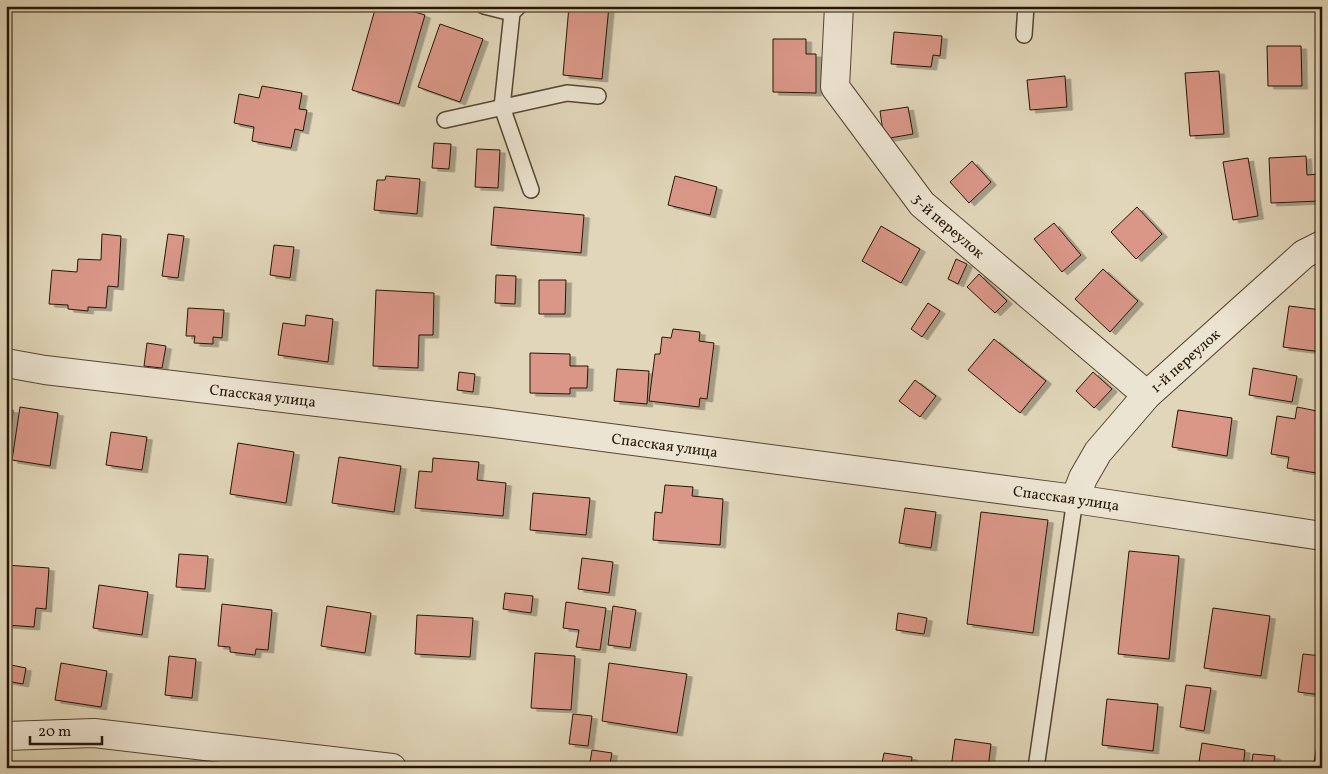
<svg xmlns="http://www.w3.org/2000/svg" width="1328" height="774" font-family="Vollkorn,serif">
<defs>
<filter id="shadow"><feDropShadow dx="5.5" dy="3" stdDeviation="0" flood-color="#0004"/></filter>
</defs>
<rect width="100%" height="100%" fill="#e1d6b9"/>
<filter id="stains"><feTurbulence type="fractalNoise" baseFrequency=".004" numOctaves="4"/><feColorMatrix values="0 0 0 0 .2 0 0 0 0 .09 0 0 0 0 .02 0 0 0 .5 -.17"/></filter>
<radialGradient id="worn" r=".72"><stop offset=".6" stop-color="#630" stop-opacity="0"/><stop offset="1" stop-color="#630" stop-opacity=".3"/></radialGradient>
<!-- building -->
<g fill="#da9788" stroke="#251504" filter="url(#shadow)">
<path d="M376 6H395L425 15 399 104 352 90Z"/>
<path d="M569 6H609L602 79 563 75Z"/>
<path d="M440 24 483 39 460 102 418 87Z"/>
<path d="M894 32 942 36 940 56 933 55 931 67 891 64Z"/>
<path d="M773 39H806V54H816V93L773 92Z"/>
<path d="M1267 46H1301L1302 86H1268Z"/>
<path d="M1219 71 1224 134 1190 136 1185 73Z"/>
<path d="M1065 76 1067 107 1030 110 1027 80Z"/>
<path d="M262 86 302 93 299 109 307 110 303 131 295 129 291 148 252 141 254 127 234 123 239 94 259 98Z"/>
<path d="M908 107 913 134 884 139 880 111Z"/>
<path d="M434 143 451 144 449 169 432 168Z"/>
<path d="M477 149 500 150 498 188 475 187Z"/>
<path d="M1306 156 1307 175 1319 174 1320 201 1271 203 1269 158Z"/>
<path d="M1248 158 1258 216 1233 220 1223 162Z"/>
<path d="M972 161 991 182 969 203 950 182Z"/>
<path d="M386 176 420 179 417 214 374 210 377 180H385Z"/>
<path d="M675 176 717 187 710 215 668 205Z"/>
<path d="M494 207 584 215 581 253 491 245Z"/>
<path d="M1137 207 1162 234 1136 259 1111 232Z"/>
<path d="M1054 223 1081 255 1062 272 1034 239Z"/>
<path d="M881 226 920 249 901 283 862 261Z"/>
<path d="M102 234 121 236 118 287 108 286 106 308 88 307V311L68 309V305L49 304 52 270 77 272 78 259 101 260Z"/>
<path d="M168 234 184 236 178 278 162 276Z"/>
<path d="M274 245 294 247 290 278 270 275Z"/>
<path d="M956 259 967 264 958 284 948 279Z"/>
<path d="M1103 269 1138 301 1110 332 1075 299Z"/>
<path d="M979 274 1007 301 995 313 967 287Z"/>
<path d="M496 275 516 276 515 304 495 303Z"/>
<path d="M539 280H566L565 314H539Z"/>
<path d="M376 290 434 293 433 335H419L418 368 373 366Z"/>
<path d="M928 303 940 311 922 337 911 329Z"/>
<path d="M1289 306 1322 310V352L1283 347Z"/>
<path d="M188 308 224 310 222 338 213 337V344L194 343 195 336H186Z"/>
<path d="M306 315 333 319 328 362 278 355 283 323 305 326Z"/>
<path d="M673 329 700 332 699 341 714 343 707 399 700 398 699 407 649 401 655 354H660L662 337 671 338Z"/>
<path d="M994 339 1046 381 1020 413 968 370Z"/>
<path d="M147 343 166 346 162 368 144 366Z"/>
<path d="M530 353 570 354V366H588L587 388H570V394L530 393Z"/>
<path d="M1253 368 1297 376 1292 402 1249 395Z"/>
<path d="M617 369 649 371 647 404 614 401Z"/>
<path d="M459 372 475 374 473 392 457 390Z"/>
<path d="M1093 372 1112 389 1094 408 1076 391Z"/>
<path d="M915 380 936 396 920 417 899 401Z"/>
<path d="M20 407 58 413 50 466 12 460Z"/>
<path d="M1297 407 1322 412V474L1287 468 1289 457 1271 454 1277 416 1295 419Z"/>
<path d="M6 409 13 410 10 449H6Z"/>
<path d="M1178 410 1232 418 1227 456 1172 447Z"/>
<path d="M111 432 147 437 142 470 106 465Z"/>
<path d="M238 443 294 452 286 503 230 494Z"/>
<path d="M339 457 401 466 394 512 332 503Z"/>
<path d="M433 458 479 462 477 480 506 483 503 516 415 508 419 471 432 472Z"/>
<path d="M665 485 693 487 692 496 723 499 720 545 653 540 655 512 662 513Z"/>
<path d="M533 493 590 498 586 535 530 530Z"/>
<path d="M905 508 936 512 931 548 899 543Z"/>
<path d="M981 512 1048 520 1033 633 967 624Z"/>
<path d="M1129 551 1179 556 1169 659 1118 654Z"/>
<path d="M179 554 208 556 205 589 176 587Z"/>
<path d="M582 558 613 562 609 593 578 589Z"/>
<path d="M6 565 49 568 46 609 36 608 34 627 6 625Z"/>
<path d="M99 585 148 592 142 635 93 628Z"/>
<path d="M505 593 533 596 531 613 503 609Z"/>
<path d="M566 602 606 608 600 650 576 647 579 630 563 628Z"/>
<path d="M222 604 272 610 268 650 256 649 255 655 230 652V647L218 646Z"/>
<path d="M327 606 371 613 365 653 321 646Z"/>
<path d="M613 606 636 610 630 648 608 645Z"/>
<path d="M1213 608 1270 616 1261 676 1204 668Z"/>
<path d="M898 613 927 618 924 634 896 630Z"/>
<path d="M417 615 473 618 470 657 415 654Z"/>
<path d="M535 653 575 656 571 710 531 708Z"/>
<path d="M1303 654 1322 656V695L1298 692Z"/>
<path d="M169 656 196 659 192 698 165 695Z"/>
<path d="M61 663 107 671 101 707 55 700Z"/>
<path d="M609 663 687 674 677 733 602 721Z"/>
<path d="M6 664 26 668 23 684 6 681Z"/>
<path d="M1186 685 1211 688 1204 731 1180 727Z"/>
<path d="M1107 699 1158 704 1153 751 1102 745Z"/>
<path d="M573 714 592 716 588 746 569 744Z"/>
<path d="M1322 717V768H1313Z"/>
<path d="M955 739 991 744 988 768H951Z"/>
<path d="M1202 743 1245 750 1243 768H1198Z"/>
<path d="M592 750 612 753 609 768H589Z"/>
<path d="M884 753 912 757 911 768H881Z"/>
<path d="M1253 754 1275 756 1273 768H1251Z"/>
</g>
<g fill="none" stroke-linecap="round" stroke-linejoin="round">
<defs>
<g id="lane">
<path d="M484 6 512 13"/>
<path d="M519 6 512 13 502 107 531 190"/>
<path d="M1024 35 1026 6"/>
<path d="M445 120 567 93 598 96"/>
<path d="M1036 768 1075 499"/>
</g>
<g id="street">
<path id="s1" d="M839 6 835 87 922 204 1147 395"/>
<path id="s2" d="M6 363 45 370 488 422 1075 499 1322 536"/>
<path id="s3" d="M1075 499 1083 478 1098 452 1147 395 1304 254 1322 245"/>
<path d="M6 736 94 733 392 768"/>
</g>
</defs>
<!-- lane casing -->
<use href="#lane" stroke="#544531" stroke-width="18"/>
<!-- street casing -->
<use href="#street" stroke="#544531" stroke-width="30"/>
<!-- lane -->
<use href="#lane" stroke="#ece4d2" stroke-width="15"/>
<!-- street -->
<use href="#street" stroke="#ece4d2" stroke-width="28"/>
</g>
<g text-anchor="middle" stroke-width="4" stroke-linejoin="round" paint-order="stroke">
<!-- street labels -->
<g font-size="15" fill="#251504" stroke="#ece4d2">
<text dy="5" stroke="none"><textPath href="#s1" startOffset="261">3-й переулок</textPath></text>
<text dy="5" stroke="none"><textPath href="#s3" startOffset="179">1-й переулок</textPath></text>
<text dy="5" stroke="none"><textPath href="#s2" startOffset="259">Спасская улица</textPath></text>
<text dy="5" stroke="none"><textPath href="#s2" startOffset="664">Спасская улица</textPath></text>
<text dy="5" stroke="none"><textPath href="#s2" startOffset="1069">Спасская улица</textPath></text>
</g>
</g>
<!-- margin -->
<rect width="1328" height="774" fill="none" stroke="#e1d6b9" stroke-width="25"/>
<rect x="8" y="8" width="1313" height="759" fill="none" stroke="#251504" stroke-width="2.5"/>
<rect x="12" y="12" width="1303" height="749" fill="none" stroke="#251504"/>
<!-- scale -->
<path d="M30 736v8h72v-8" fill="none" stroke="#251504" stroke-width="2.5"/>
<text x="38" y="736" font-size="15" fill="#251504" stroke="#ece4d2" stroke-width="4" paint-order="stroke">20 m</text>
<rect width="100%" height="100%" filter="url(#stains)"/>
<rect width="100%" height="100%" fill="url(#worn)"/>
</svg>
